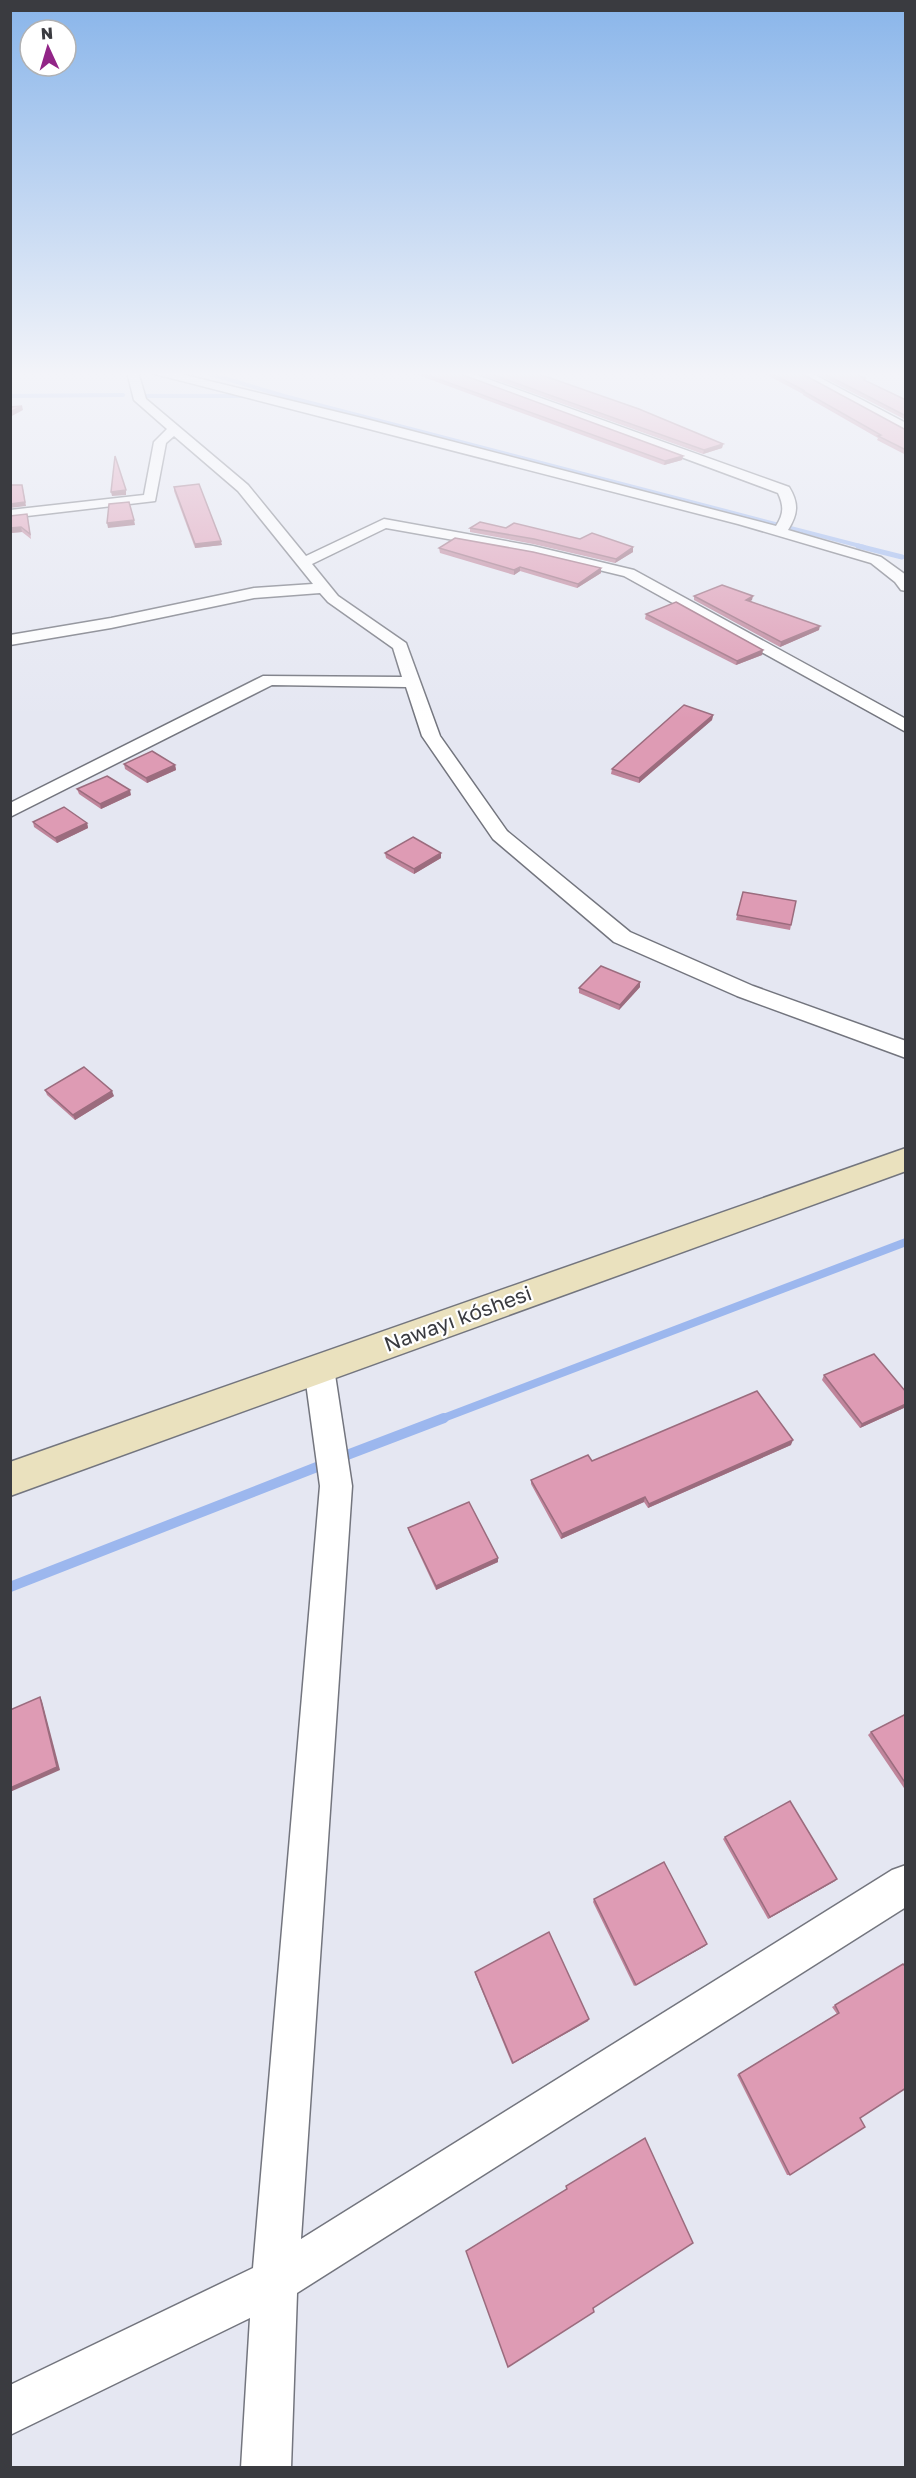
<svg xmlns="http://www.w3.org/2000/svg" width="916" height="2478" font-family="'Golos Text',sans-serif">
<rect width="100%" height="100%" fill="#e5e7f2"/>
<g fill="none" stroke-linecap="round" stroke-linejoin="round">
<!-- stream-far3 -->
<g stroke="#9cb7ee" stroke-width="4">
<path d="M204 372 284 396 864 547"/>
<path d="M10 396 123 395"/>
<path d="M146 396H251"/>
</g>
<!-- stream-far2 -->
<path stroke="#9cb7ee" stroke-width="5" d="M858 546 902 557"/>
<!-- stream-far1 -->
<path stroke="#9cb7ee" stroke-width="8" d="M441 1419 906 1242"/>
<!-- stream -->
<g stroke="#9cb7ee" stroke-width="10">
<path d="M347 1455 444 1418"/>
<path d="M10 1587 322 1465"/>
</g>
<defs>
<g id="street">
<path d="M127 372H138L146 399 248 485 306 556 384 519 533 546 634 570 906 719V732L624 576 533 554 386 528 312 564 338 596 406 643 440 736 507 831 630 932 753 986 906 1041V1058L737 996 614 942 493 839 422 736 406 687 272 685 10 817V803L263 676 402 677 393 648 328 602 320 593 254 598 111 628 10 645V635L111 618 254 588 313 584 238 491 174 436 166 443 155 501 10 518V510L144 495 154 442 167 429 134 400Z"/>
<path d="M153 372H172L362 418 776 526C784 514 784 506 778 493L452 372H468L789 487C799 503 798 514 788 530L881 557 906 575V591L901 590 895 582 871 563 738 524 155 374Z"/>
<path d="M795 372H809L906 423V432Z"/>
<path d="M319 1356 329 1359 334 1368 352 1486 301 2239 892 1870 906 1865V1907L297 2293 291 2468H241L250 2318 10 2435V2385L253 2268 320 1486 304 1368 309 1359Z"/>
</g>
<path id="secondary" d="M906 1148V1171L10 1496V1462Z"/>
</defs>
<!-- street casing -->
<use href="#street" stroke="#73757e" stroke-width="3"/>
<!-- secondary casing -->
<use href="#secondary" stroke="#73757e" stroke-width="3"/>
<!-- street -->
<use href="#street" fill="#fff" fill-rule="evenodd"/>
<!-- secondary -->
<use href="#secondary" fill="#eae1be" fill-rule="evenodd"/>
</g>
<!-- wall -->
<g fill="#bf859b">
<path d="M418 372 683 456 682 460 664 465 418 375Z"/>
<path d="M474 372H533L723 444 722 448 703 454Z"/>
<path d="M761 372H799L906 430V455L877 440 878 438 803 395V394Z"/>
<path d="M813 372H853L865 378V380L906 400V420Z"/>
<path d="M174 487 222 545 195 548 174 491Z"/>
<path d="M28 518 31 539 22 532 10 533Z"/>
<path d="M470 528H506L633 552 615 563 533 544 470 532Z"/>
<path d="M439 548 601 568V573L577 588 520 571 514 575 440 553Z"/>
<path d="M694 596 752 600 750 601 819 630 780 647 694 600Z"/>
<path d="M646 614 762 655 736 665 645 619Z"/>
<path d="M713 715 712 720 639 783 611 774 612 769Z"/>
<path d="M124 764 175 765 176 770 147 783 125 769Z"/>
<path d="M77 789 131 795 101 809 79 794Z"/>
<path d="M33 822 87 823 88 828 57 843 34 827Z"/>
<path d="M385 853 441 858 414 874 386 858Z"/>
<path d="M743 892 796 901 790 930 736 920Z"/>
<path d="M640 982V987L619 1010 579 993V988Z"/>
<path d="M45 1090 114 1096 75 1120 47 1095Z"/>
<path d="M824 1375 906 1392V1407L860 1428 822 1380Z"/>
<path d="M791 1445 648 1508 644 1502 561 1539 531 1484V1480L592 1461Z"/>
<path d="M408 1528 498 1562 436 1590 409 1532Z"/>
<path d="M906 1714V1791L868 1735 871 1732Z"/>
<path d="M725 1837 835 1881 768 1919 723 1839Z"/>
<path d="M594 1899 705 1946 634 1986 593 1902Z"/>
<path d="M903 1964 860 2118 790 2175H787L737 2075 837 2014 832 2007Z"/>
<path d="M475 1972 588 2021 512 2064 475 1974Z"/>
</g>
<!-- shaded-wall -->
<g fill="#9b6c7e">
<path d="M22 406 23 410 10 417V412Z"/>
<path d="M723 444 722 448 703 454 704 450Z"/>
<path d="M683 456 682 460 664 465 665 461Z"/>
<path d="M23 489 26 506 10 508V504Z"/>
<path d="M126 490V495L112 496 111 492Z"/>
<path d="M134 520 135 525 108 528 107 523Z"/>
<path d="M21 527 22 532 10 533V528Z"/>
<path d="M221 541 222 545 195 548V544Z"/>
<path d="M633 547V552L615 563 616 559Z"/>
<path d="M520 567V571L514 575V570Z"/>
<path d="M601 568V573L577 588 578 584Z"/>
<path d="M753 596 752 600 745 604 746 600Z"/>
<path d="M820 626 819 630 780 647 781 642Z"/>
<path d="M763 650 762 655 736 665 737 661Z"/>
<path d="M713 715 712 720 639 783V778Z"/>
<path d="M175 765 176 770 147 783 146 778Z"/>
<path d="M130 790 131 795 101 809 100 804Z"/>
<path d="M87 823 88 828 57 843 55 838Z"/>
<path d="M441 853V858L414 874V869Z"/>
<path d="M640 982V987L619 1010 620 1005Z"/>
<path d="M112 1091 114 1096 75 1120 73 1115Z"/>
<path d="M906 1404V1407L860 1428 862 1424Z"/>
<path d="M793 1440 791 1445 648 1508 649 1504Z"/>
<path d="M645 1497 644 1502 561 1539 562 1534Z"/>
<path d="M498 1558V1562L436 1590V1586Z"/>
<path d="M40 1697 42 1701 60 1770 10 1792V1788Z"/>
<path d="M837 1879 835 1881 768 1919 770 1917Z"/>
<path d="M707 1944 705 1946 634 1986 636 1985Z"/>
<path d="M589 2019 588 2021 512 2064 513 2063Z"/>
</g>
<!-- building -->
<g fill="#de9bb4" stroke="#9b6c7e" stroke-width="1.5">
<path d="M419 372H455L683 456 665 461Z"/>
<path d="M485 372H533L639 409 723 444 704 450Z"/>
<path d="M769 372H799L906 430V450L878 436 881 435 803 391H805Z"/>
<path d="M821 372H853L865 378 864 380 906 400V416Z"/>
<path d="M22 406 10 412V407Z"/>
<path d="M115 456 126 490 111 492Z"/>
<path d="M199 484 221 541 195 544 174 487Z"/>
<path d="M10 485H22L25 502 10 504Z"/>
<path d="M129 502 134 520 107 523 109 504Z"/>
<path d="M27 514 30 534 21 527 10 528V516Z"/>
<path d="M480 522 506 528 514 523 580 539 592 533 633 547 616 559 534 539 470 528Z"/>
<path d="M455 538 533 552 601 568 578 584 520 567 514 570 439 548Z"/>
<path d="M722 585 753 596 746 600 820 626 781 642 694 596Z"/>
<path d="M676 602 763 650 737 661 646 614Z"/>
<path d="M684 705 713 715 639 778 612 769Z"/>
<path d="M152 751 175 765 146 778 124 764Z"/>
<path d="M107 776 130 790 100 804 77 789Z"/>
<path d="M64 807 87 823 55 838 33 822Z"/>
<path d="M413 837 441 853 414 869 385 853Z"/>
<path d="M743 892 796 901 791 925 737 915Z"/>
<path d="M601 966 640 982 620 1005 579 988Z"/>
<path d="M84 1067 112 1091 73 1115 45 1090Z"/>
<path d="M874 1354 906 1392V1404L862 1424 824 1375Z"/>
<path d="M757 1391 793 1440 649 1504 645 1497 562 1534 531 1480 588 1455 592 1461Z"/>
<path d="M469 1502 498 1558 436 1586 408 1528Z"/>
<path d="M40 1697 57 1767 10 1788V1710Z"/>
<path d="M906 1714V1784L871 1732Z"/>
<path d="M790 1801 837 1879 770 1917 725 1837Z"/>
<path d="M664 1862 707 1944 636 1985 594 1899Z"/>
<path d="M549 1932 589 2019 513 2063 475 1972Z"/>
<path d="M903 1964 906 1967V2088L860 2118 865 2127 790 2175 739 2074 839 2013 835 2005Z"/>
<path d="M645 2138 693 2243 593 2308 594 2312 508 2367 466 2251 567 2189 566 2186Z"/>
</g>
<!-- sky -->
<linearGradient id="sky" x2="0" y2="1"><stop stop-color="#89b5ea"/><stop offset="0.52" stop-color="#f3f4f9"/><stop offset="1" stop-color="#f3f4f9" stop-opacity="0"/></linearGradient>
<rect width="916" height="719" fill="url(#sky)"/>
<g text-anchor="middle" stroke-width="4.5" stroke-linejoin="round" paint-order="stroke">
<!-- street labels -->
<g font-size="21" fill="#3a3b40" stroke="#fff">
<text transform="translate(458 1319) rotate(-20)" y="7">Nawayı kóshesi</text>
</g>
</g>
<!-- border -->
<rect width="916" height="2478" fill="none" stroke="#3a3b40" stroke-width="24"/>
<!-- north arrow -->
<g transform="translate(48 48) rotate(356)"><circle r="28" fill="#ffffff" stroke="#b0b1b3" stroke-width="1.5"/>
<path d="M0-4.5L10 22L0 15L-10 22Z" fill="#922587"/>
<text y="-9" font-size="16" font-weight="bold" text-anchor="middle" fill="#3a3b40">N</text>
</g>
</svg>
